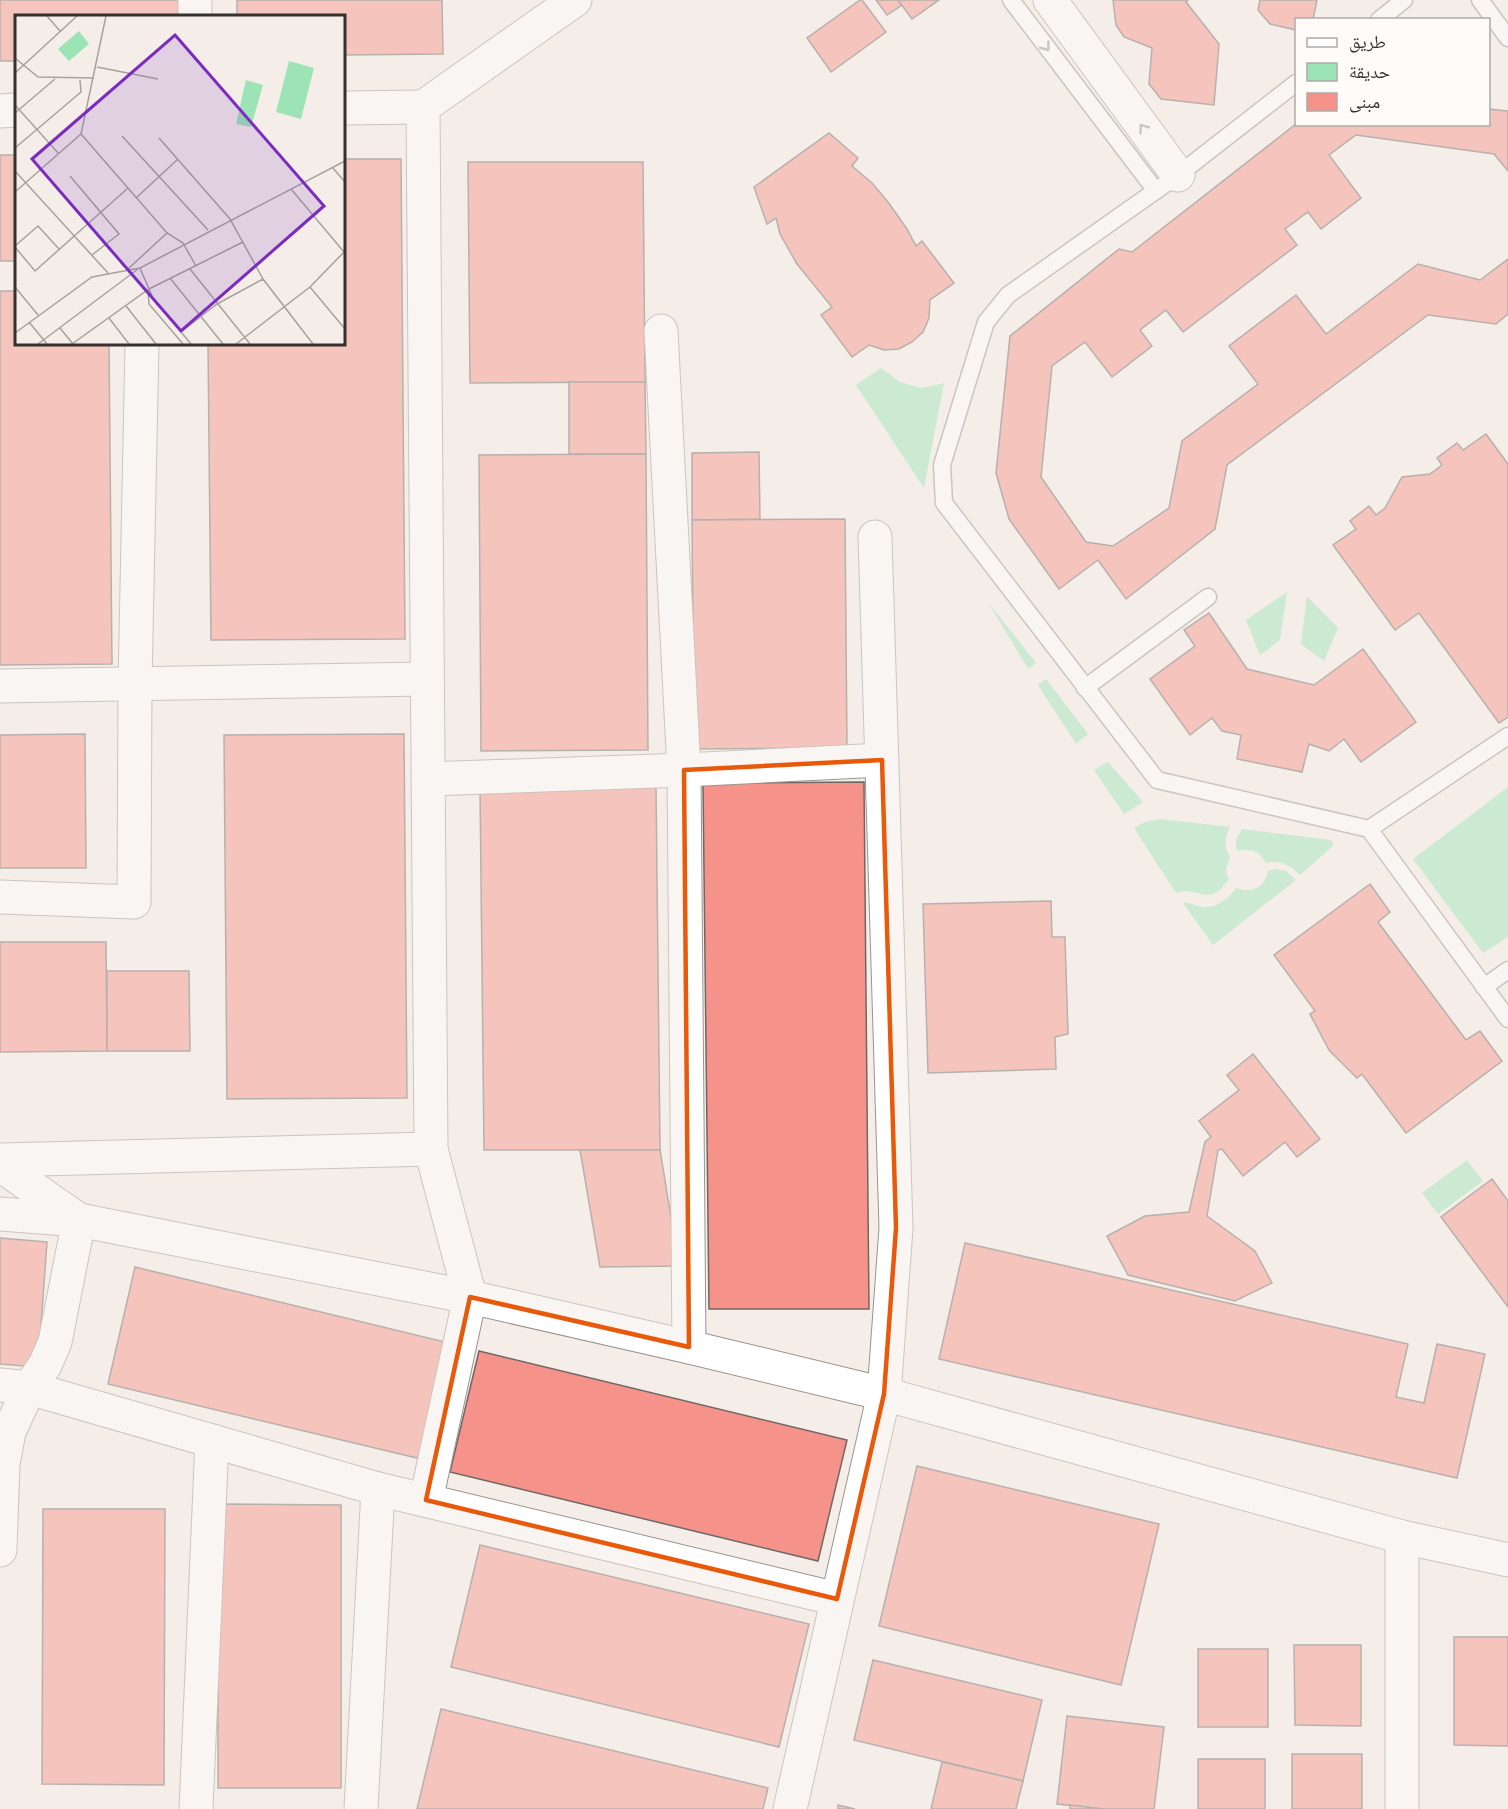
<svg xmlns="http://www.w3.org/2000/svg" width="1508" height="1809" font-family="Spectral,'Noto Naskh Arabic',serif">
<rect width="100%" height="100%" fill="#f4ede8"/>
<!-- green -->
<g fill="#9ce4b6">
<path d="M881 368 900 382 921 388 944 383 924 488 856 385Z"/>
<path d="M1287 592 1280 640 1260 655 1246 620Z"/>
<path d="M1307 596 1338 628 1324 661 1301 644Z"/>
<path d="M988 602 1036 663 1028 669Z"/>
<path d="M1046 679 1088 734 1076 744 1038 685Z"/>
<path d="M1108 762 1143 802 1124 814 1094 770Z"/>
<path d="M1508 787V937L1483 953 1413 859Z"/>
<path d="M1160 819 1230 827C1224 839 1224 846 1230 857 1227 865 1224 872 1229 879 1206 910 1200 885 1176 893L1134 828 1145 822Z"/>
<path d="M1242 829 1331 840 1334 845 1300 875C1290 866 1280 859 1266 863 1260 851 1251 848 1237 851 1234 842 1237 837 1242 829Z"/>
<path d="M1275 869 1286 871 1296 880 1213 945 1183 903C1190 902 1192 905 1198 906 1213 911 1228 900 1236 888 1252 893 1265 888 1268 871Z"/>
<path d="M1467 1160 1483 1181 1438 1214 1422 1193Z"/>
</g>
<!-- building -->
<g fill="#f5938a" stroke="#6f6766" stroke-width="1.5">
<path d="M0 0H188V16H16V61H0Z"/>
<path d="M237 0H442L443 54 344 55V16H237Z"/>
<path d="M860 0H862L886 32 831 72 807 38Z"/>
<path d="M876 0H898L902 5 887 15Z"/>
<path d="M898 0H939L912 19Z"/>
<path d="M1113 0H1188L1186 2 1219 44 1214 105 1161 99 1149 84 1152 48 1124 37 1116 25Z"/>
<path d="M1260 0H1317L1313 20H1296V30L1270 24 1258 10Z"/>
<path d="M1488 109 1508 111V171L1494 154 1356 135 1329 155 1361 198 1321 229 1308 212 1285 229 1297 245 1183 332 1166 310 1140 330 1152 346 1112 377 1085 342 1052 366 1041 477 1086 542 1113 546 1169 508 1182 441 1258 384 1229 346 1296 295 1326 334 1418 264 1480 280 1508 259V314L1496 324 1428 315 1227 465 1215 529 1126 599 1098 560 1059 589 1009 519 996 473 1010 336 1119 249 1132 252 1296 124H1488Z"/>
<path d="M829 133 858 158 852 166 872 183 888 202 907 229 916 246 922 241 954 283 930 300 929 318 923 332 912 342 899 349 884 350 869 345 852 357 821 315 832 307 797 264 780 234 776 218 767 224 754 187Z"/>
<rect x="0" y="155" width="16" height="106"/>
<path d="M344 159H401L405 639 211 640 208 344H344Z"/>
<path d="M468 162H643L645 382 470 383Z"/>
<path d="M0 291H16V344H109L112 664 0 665Z"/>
<path d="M569 382H645L646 454H569Z"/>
<path d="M1486 434 1508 464V717L1499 723 1419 613 1395 630 1333 545 1356 529 1350 521 1369 506 1376 515 1385 508 1402 477 1430 474 1442 465 1437 458 1457 443 1463 450Z"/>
<path d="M759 452 760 519 692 520V453Z"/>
<path d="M646 454 648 750 481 751 479 455Z"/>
<path d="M845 519 847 748 694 749 692 520Z"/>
<path d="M1209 613 1247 669 1314 685 1363 649 1416 722 1361 762 1344 739 1329 751 1309 744 1302 772 1237 759 1241 735 1222 731 1212 718 1190 735 1150 679 1195 646 1184 630Z"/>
<path d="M85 734 86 868H0V735Z"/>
<path d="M404 734 407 1098 227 1099 224 735Z"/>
<path d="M864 782 869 1309H709L703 783Z"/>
<path d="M656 787 660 1150H484L480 788Z"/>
<path d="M1370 884 1390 912 1378 922 1466 1040 1480 1031 1502 1061 1406 1133 1362 1074 1357 1078 1329 1050 1310 1014 1315 1011 1274 955Z"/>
<path d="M1051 901 1052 937H1065L1068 1034 1055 1037 1056 1069 928 1073 923 904Z"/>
<path d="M0 942H106L107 1051 0 1052Z"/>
<path d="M107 971H189L190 1051H107Z"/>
<path d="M1253 1054 1320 1139 1297 1157 1285 1142 1243 1176 1222 1149 1218 1150 1207 1216 1255 1251 1272 1283 1235 1301 1128 1275 1107 1236 1145 1216 1189 1212 1205 1142 1211 1137 1199 1121 1239 1090 1227 1075Z"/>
<path d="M580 1150H660L679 1266 600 1267Z"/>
<path d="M1492 1179 1508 1201V1307L1441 1217Z"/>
<path d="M0 1238 47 1242 38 1367 0 1364Z"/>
<path d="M965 1243 1408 1344 1396 1397 1424 1403 1437 1344 1485 1354 1457 1478 939 1359Z"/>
<path d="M135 1267 449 1343 421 1459 108 1384Z"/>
<path d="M479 1351 847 1440 818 1561 450 1472Z"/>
<path d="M917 1466 1159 1524 1121 1685 879 1626Z"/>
<path d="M218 1504 341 1505V1788H218Z"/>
<path d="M43 1509H165L164 1785 42 1784Z"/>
<path d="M480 1545 809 1624 779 1747 451 1667Z"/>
<path d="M1454 1637H1508V1746L1454 1745Z"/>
<path d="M1294 1645H1361V1726L1295 1725Z"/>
<rect x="1198" y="1649" width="70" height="78"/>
<path d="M873 1660 1042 1700 1023 1781 854 1740Z"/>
<path d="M441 1709 768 1788 763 1809H417Z"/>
<path d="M1067 1716 1164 1727 1154 1809H1103L1057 1804Z"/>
<rect x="1292" y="1754" width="70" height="55"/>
<rect x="1198" y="1759" width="67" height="50"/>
<path d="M942 1762 1023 1781 1016 1809H931Z"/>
<path d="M838 1805 855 1809H838Z"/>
<path d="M1070 1805 1103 1809H1070Z"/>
</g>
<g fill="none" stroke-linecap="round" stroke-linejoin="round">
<defs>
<g id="service">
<path d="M1011 0 1156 191"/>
<path d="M1480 0 1508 38"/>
<path d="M1379 20 1404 0"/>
<path d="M1296 83 1178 175 1008 295 986 322 942 465 944 503 1157 780 1369 829 1508 1019"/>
<path d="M1085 688 1208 597"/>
<path d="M1369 829 1508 736"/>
<path d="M1484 987 1508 970"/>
</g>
<g id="minor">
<path d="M1050 0 1178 175"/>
<path d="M195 16V0"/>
<path d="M344 108 423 107"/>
<path d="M0 111 16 110"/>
<path d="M661 331 684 770 689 1347"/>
<path d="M0 686 427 679"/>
<path d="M428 779 684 770 882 760"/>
<path d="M0 897 134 902 135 684 142 344"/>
<path d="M0 1160 431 1149"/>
<path d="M0 1214 79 1220"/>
<path d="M0 1385 29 1388 378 1489 837 1599"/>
<path d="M426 1500 470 1297 431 1149 423 107 575 0"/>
<path d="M1402 1537V1809"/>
<path d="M196 1809 212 1441"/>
<path d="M361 1809 378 1489"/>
<path d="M790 1809 884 1394 896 1228 875 537"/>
</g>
<path id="tertiary" d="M0 1165 79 1220"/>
<path id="secondary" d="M0 1550 3 1464 9 1432 29 1388 45 1365 55 1342 79 1220 470 1297 689 1347 884 1394 1402 1537 1508 1560"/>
</defs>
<!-- service casing -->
<use href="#service" stroke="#9a948f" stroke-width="19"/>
<!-- minor casing -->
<use href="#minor" stroke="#9a948f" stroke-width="35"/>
<!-- tertiary casing -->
<use href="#tertiary" stroke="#9a948f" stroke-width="35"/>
<!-- secondary casing -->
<use href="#secondary" stroke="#9a948f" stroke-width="35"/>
<!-- service -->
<use href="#service" stroke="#fff" stroke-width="16"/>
<!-- minor -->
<use href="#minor" stroke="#fff" stroke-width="33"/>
<!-- tertiary -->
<use href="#tertiary" stroke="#fff" stroke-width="33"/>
<!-- secondary -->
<use href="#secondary" stroke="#fff" stroke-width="33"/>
</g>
<!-- one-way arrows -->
<defs><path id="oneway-chevron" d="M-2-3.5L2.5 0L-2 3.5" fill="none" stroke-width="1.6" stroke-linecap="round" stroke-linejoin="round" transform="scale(1.5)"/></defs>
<g stroke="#9a9897">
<use href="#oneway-chevron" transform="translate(1046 47) rotate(53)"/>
<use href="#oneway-chevron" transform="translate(1143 128) rotate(-126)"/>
</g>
<!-- marked area -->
<path d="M0 0H1508V1809H0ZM882 760 896 1228 884 1394 837 1599 426 1500 470 1297 689 1347 684 770Z" fill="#f4ede8" fill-opacity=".55" fill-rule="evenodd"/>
<path fill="none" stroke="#e8590c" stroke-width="4.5" stroke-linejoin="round" d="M882 760 896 1228 884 1394 837 1599 426 1500 470 1297 689 1347 684 770Z"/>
<!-- overview -->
<g transform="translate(15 15)">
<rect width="330" height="330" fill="#f4ede8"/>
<path d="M64 16 74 29 54 46 43 34ZM274 46 299 53 286 104 261 97ZM231 65 248 70 236 112 221 109Z" fill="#9ce4b6"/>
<path fill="none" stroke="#a7a29e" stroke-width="1.5" d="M32 1 45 16M91 1 66 119 152 218 168 228 181 251M0 43 23 62 79 63M82 52 143 64M0 58 62 1M0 90 44 139M0 98 40 64M107 121 193 215M144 123 215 204 248 264 298 329M0 133 66 77 65 65M317 152 330 167M0 156 93 258M55 161 104 219 77 240M276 174 329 237 295 272M0 177 66 119M121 183 163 144M0 231 23 211 45 235M0 232 20 256 113 173M113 254 152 218M175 254 235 329M155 263 208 329M0 272 23 300M133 276 134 289 168 329M111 291 141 329M94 303 114 329M14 307 32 329M45 313 58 329M166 317 202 289 248 264M0 318 77 262 125 253M23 329 123 254M57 329 134 274 228 227M176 329 138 283 125 253 330 146M221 329 295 272 330 314"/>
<path fill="#7b2cbf" fill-opacity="0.15" stroke="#7b2cbf" stroke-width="3" d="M160 20 309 191 166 316 17 144Z"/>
<rect width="330" height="330" fill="none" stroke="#34312f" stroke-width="3"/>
</g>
<!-- legend -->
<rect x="1295" y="18" width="195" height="108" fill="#fffbf8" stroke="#aeaaa8" stroke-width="1.5"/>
<rect x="1307" y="38" width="30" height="9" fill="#ffffff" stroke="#aeaaa8" stroke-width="1.5"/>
<text x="1349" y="48" font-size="18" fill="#34312f">طريق</text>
<rect x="1307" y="63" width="30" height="18" fill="#9ce4b6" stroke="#aeaaa8" stroke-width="1.5"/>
<text x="1349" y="78" font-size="18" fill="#34312f">حديقة</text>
<rect x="1307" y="93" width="30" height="18" fill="#f5938a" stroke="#aeaaa8" stroke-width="1.5"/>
<text x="1349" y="108" font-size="18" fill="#34312f">مبنى</text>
</svg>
